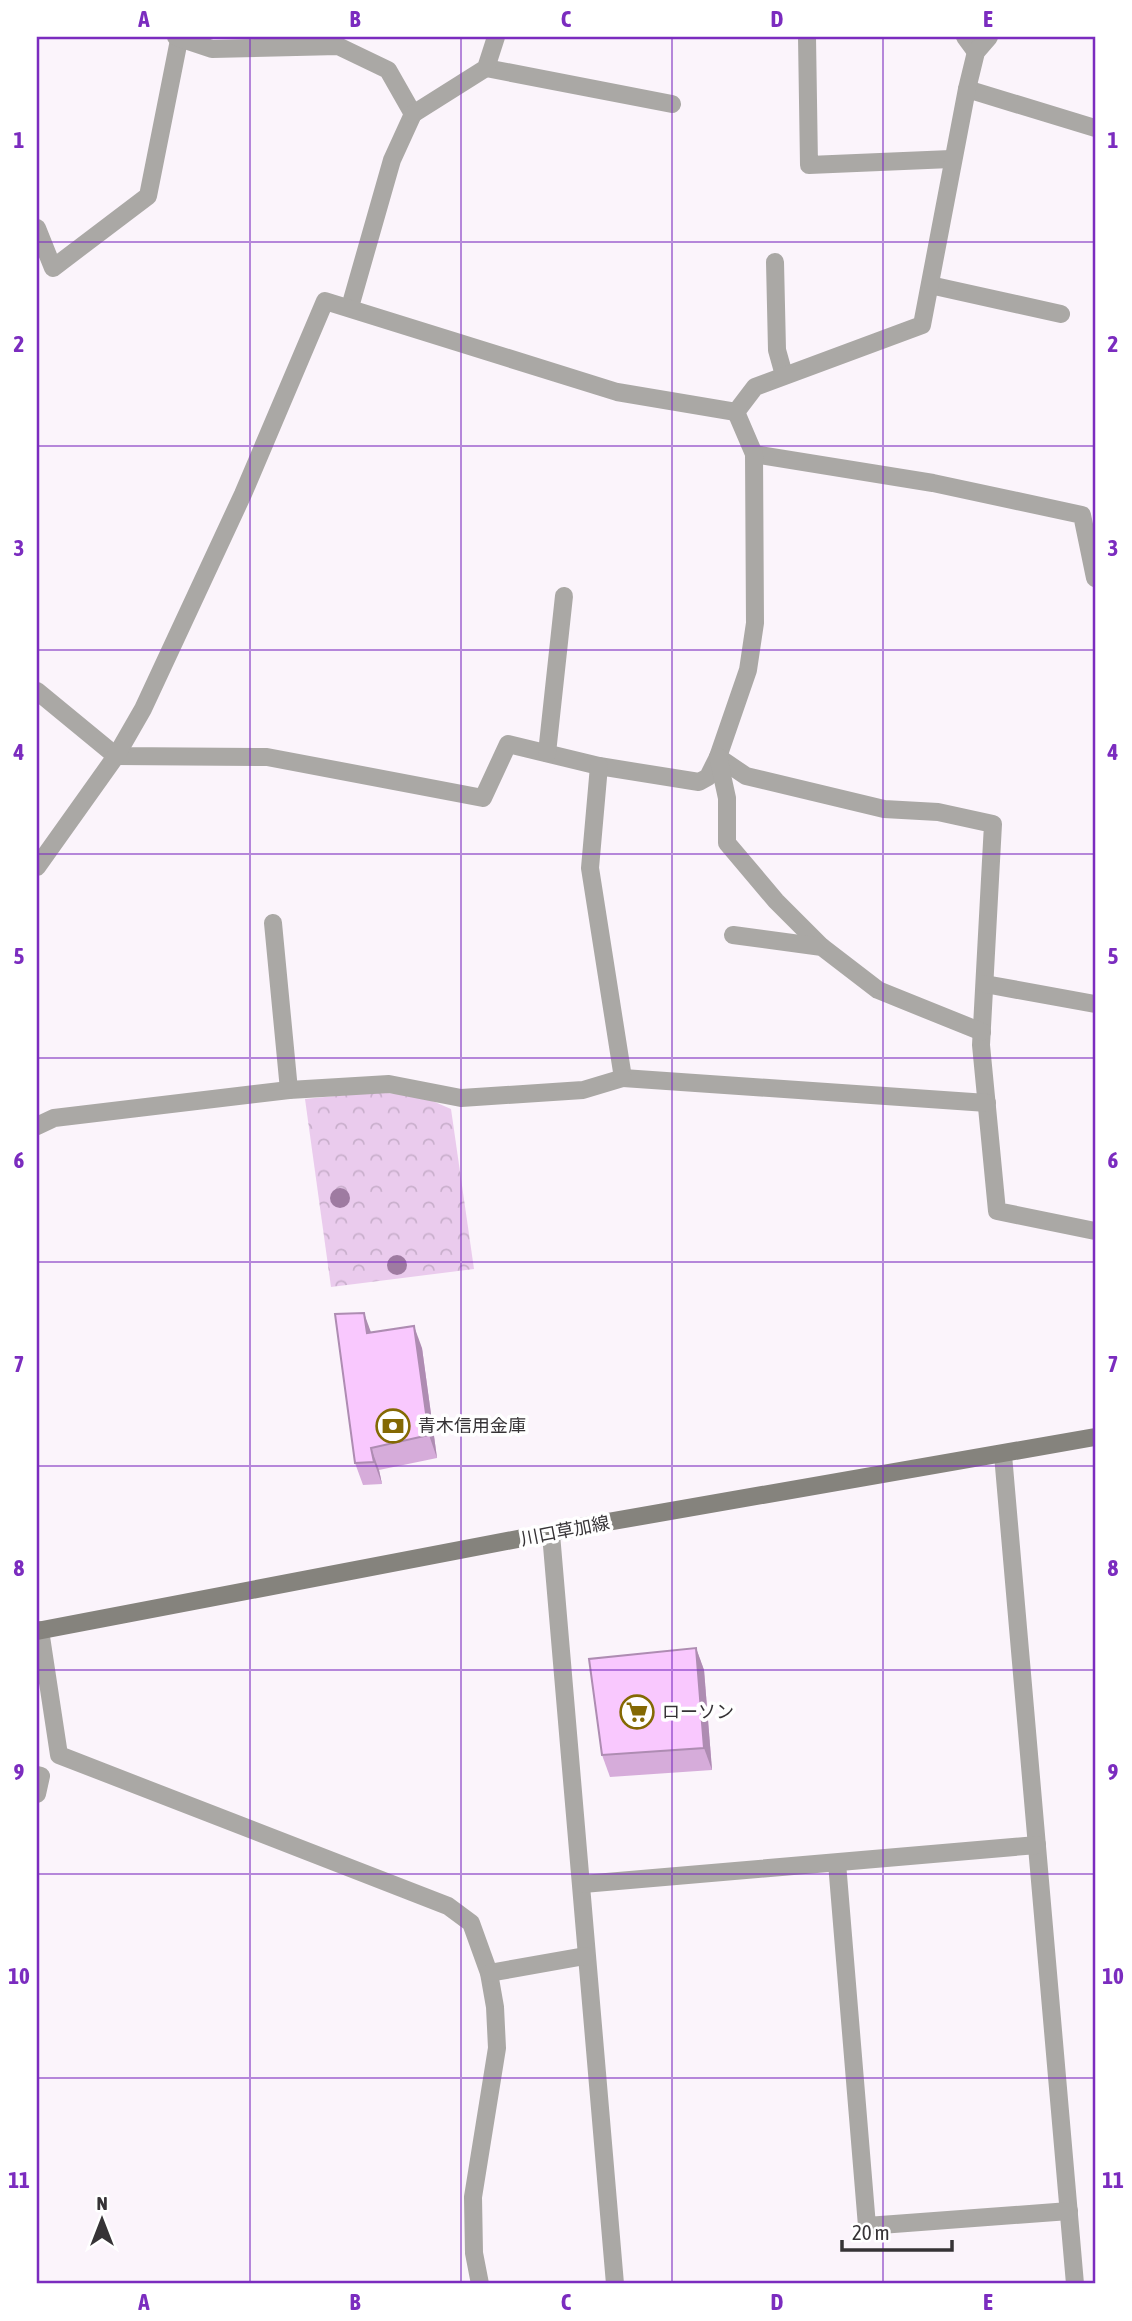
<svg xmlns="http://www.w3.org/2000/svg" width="1132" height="2321" font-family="'Asap Condensed','Noto Sans JP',sans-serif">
<defs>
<pattern id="park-crowns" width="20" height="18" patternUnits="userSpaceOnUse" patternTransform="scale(1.75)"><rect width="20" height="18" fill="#eacbed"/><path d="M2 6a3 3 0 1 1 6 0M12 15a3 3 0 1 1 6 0" fill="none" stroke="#c9afcc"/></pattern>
</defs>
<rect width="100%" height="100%" fill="#fbf4fb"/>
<!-- park -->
<path fill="url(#park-crowns)" d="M375 1092 421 1096 451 1109 474 1269 331 1287 305 1099Z"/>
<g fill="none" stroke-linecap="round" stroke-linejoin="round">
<!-- lane -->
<g stroke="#aaa8a5" stroke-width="18">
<path d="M807 37 809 165 951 159"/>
<path d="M486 68 672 104"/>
<path d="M37 228 53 268 148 196 179 40"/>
<path d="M37 1775 41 1776 37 1794"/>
</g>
<!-- street -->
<g stroke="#aaa8a5" stroke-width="18">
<path d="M176 37 212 49 338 46 388 70 413 114 392 160 350 307"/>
<path d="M965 37 976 52"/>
<path d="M967 89 1095 128"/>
<path d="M413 114 486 68 496 37"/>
<path d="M775 262 777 350 784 375"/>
<path d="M930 285 1061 314"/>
<path d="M754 454 933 483 1082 515 1095 578"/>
<path d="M37 691 116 756 267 757 483 798 508 744 599 766 699 782 708 777 718 757 748 670 755 623 754 454 736 412"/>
<path d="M547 753 564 596"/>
<path d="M718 757 746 776 884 809 938 812 993 824 981 1045 997 1211 1095 1231"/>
<path d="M718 757 727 798V843L776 901 822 947"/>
<path d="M599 766 590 868 623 1078 987 1103"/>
<path d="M37 867 116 756 143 709 243 494 325 301 617 392 736 412 755 387 922 325 967 89 976 52 989 37"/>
<path d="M273 923 289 1090"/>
<path d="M733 935 822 947 878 990 982 1032"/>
<path d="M985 984 1095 1004"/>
<path d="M37 1126 54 1118 289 1090 389 1084 461 1098 583 1090 623 1078"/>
<path d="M1003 1455 1075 2284"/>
<path d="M551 1534 615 2284"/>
<path d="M40 1630 59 1755 448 1906 471 1923 489 1973 495 2007 497 2048 473 2197 474 2253 480 2284"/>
<path d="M837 1863 867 2226 1069 2211"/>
<path d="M583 1884 1037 1845"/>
<path d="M489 1973 585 1956"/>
</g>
<!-- secondary -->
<path stroke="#85837d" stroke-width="18" d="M37 1631 596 1524 1095 1437"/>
</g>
<!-- trees -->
<g fill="#9e7ba1">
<circle cx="340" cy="1198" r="10"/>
<circle cx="397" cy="1265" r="10"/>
</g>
<!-- wall -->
<g fill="#d6acda">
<path d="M371 1333 422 1348 437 1458 379 1470 382 1484 363 1485 355 1463Z"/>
<path d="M696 1648 704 1670 712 1770 610 1777 602 1755Z"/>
</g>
<!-- shaded-wall -->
<g fill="#ae8cb2">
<path d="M364 1313 372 1335 367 1333Z"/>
<path d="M414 1326 422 1348 437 1458 429 1435Z"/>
<path d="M371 1448 379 1470 382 1484 374 1462Z"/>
<path d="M696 1648 704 1670 712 1770 704 1748Z"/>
</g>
<!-- building -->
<g fill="#f9c8fe" stroke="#ae8cb2" stroke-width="2">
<path d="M364 1313 367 1333 414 1326 429 1435 371 1448 374 1462 355 1463 335 1314Z"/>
<path d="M696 1648 704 1748 602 1755 589 1659Z"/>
</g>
<!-- grid -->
<path fill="none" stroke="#7b2cbf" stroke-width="2" stroke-opacity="0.55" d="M250 37V2284M461 37V2284M672 37V2284M883 37V2284M37 242H1095M37 446H1095M37 650H1095M37 854H1095M37 1058H1095M37 1262H1095M37 1466H1095M37 1670H1095M37 1874H1095M37 2078H1095"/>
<!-- icons -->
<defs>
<symbol id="bank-ring" viewBox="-11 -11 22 22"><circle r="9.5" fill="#fff" stroke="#846903" stroke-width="1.5"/><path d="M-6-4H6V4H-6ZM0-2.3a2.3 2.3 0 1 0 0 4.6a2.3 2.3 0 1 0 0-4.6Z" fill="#846903"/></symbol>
<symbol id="supermarket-ring" viewBox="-11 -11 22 22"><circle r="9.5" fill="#fff" stroke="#846903" stroke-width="1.5"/><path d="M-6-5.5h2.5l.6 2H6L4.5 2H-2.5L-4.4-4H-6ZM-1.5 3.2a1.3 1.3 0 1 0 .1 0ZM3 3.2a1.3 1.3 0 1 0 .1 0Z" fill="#846903"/></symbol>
</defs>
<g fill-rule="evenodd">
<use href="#bank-ring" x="374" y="1407" width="38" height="38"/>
<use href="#supermarket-ring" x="618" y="1693" width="38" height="38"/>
</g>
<g text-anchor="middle" stroke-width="7" stroke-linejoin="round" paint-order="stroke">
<!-- poi labels -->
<g font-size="18" fill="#363336" stroke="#fff" text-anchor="start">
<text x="418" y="1432">青木信用金庫</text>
<text x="662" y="1718">ローソン</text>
</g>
<!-- street labels -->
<g font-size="18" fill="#363336" stroke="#fff">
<text transform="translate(565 1531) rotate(-11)" y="6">川口草加線</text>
</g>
</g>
<!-- border -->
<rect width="1132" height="2321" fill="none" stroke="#ffffff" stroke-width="77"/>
<!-- north arrow -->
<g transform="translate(102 2220)" stroke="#ffffff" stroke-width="5" paint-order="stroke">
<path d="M0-5L12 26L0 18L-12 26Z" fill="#363336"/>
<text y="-10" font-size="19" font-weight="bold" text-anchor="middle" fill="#363336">N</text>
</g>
<!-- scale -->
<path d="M842 2240v10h110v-10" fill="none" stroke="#363336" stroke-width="3.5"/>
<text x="852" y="2240" font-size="21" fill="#363336" stroke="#ffffff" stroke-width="5" paint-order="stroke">20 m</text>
<rect x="38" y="38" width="1056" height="2244" fill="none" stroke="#7b2cbf" stroke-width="2.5"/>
<g font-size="23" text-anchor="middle" font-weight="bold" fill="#7b2cbf">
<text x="144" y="27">A</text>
<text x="355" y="27">B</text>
<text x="566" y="27">C</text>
<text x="777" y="27">D</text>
<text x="988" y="27">E</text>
<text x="19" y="148">1</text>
<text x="1113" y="148">1</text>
<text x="19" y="352">2</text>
<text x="1113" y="352">2</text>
<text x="19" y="556">3</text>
<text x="1113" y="556">3</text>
<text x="19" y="760">4</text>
<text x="1113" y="760">4</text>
<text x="19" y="964">5</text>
<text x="1113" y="964">5</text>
<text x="19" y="1168">6</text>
<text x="1113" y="1168">6</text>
<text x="19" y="1372">7</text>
<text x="1113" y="1372">7</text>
<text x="19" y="1576">8</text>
<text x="1113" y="1576">8</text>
<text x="19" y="1780">9</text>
<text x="1113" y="1780">9</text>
<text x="19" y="1984">10</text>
<text x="1113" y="1984">10</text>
<text x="19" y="2188">11</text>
<text x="1113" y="2188">11</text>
<text x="144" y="2310">A</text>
<text x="355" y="2310">B</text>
<text x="566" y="2310">C</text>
<text x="777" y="2310">D</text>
<text x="988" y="2310">E</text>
</g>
</svg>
